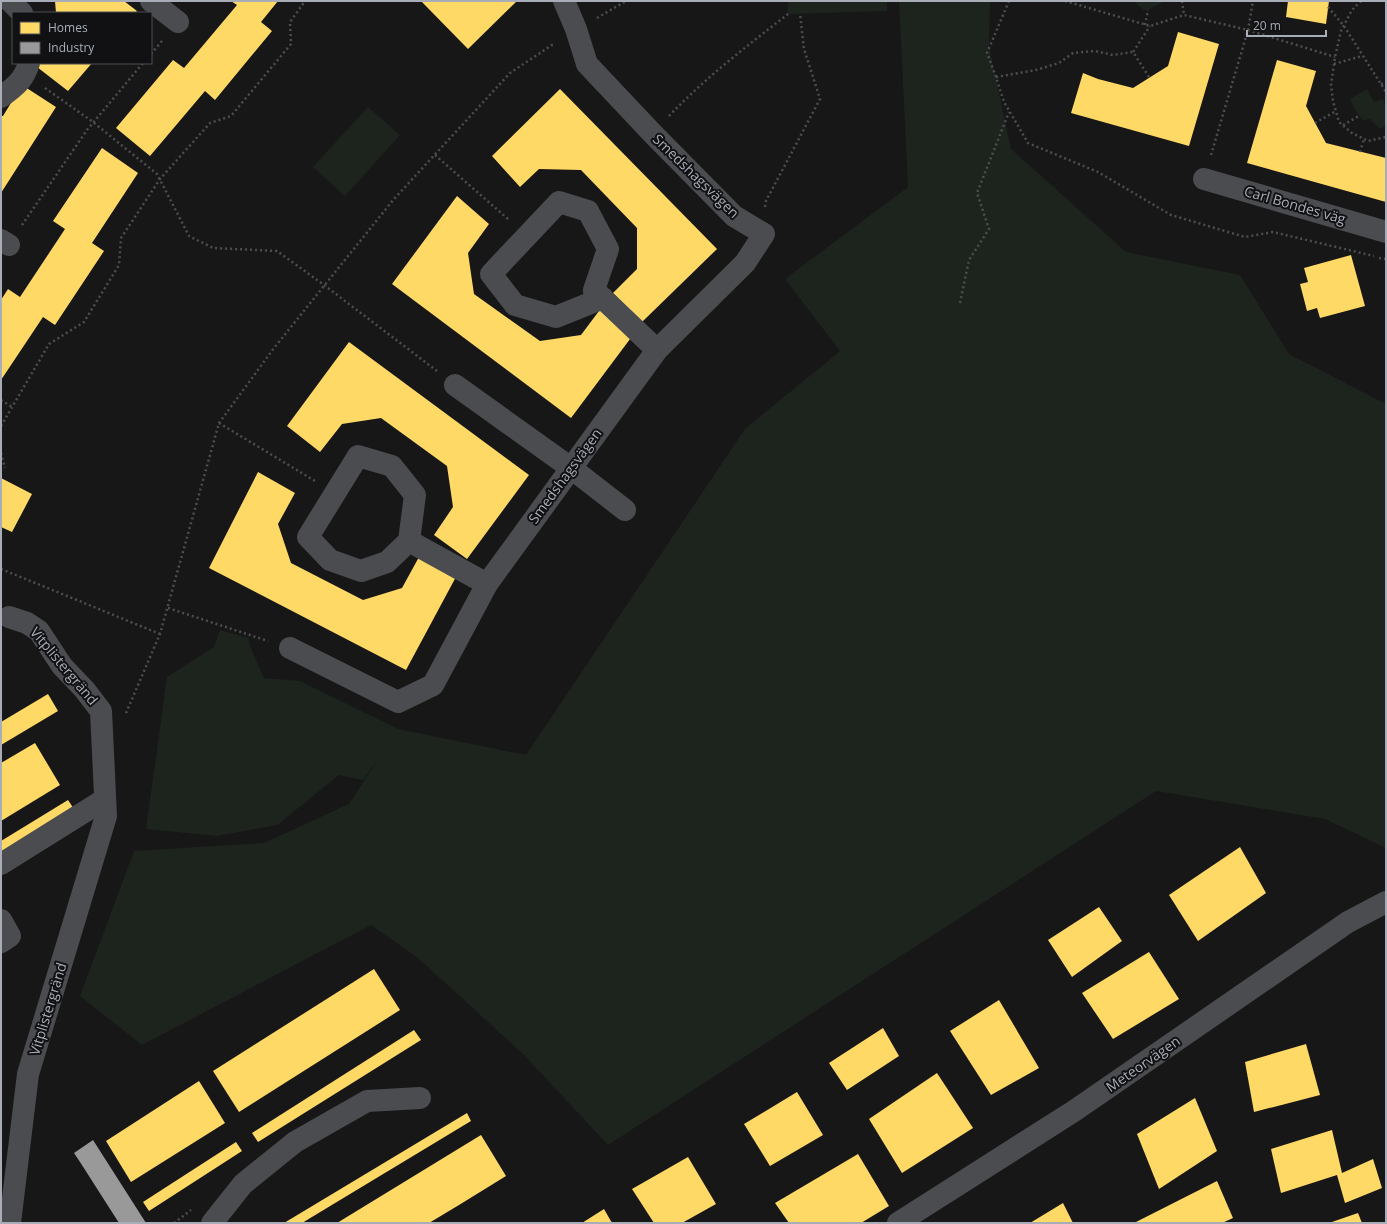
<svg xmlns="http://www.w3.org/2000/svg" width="1387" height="1224" font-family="'Open Sans',sans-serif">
<rect width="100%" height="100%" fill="#171717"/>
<!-- green -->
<g fill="#1d241e">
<path d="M788 1H887V11L788 14Z"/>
<path d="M899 1H990L989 46 1011 149 1126 252 1240 275 1289 354 1386 404V848L1325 819 1156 791 608 1145 524 1055 418 958 371 925 142 1045 80 996 134 851 264 843 349 804 379 758 363 780 339 775 277 825 217 836 146 829 167 677 214 647 220 630 248 638 252 651 264 678 300 681 398 729 526 755 745 429 840 351 785 279 908 187Z"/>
<path d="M1132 1H1165L1148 10H1144L1137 4Z"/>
<path d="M1367 89 1374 102 1383 99 1386 107V125L1380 129 1370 119 1363 120 1357 113 1350 99Z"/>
<path d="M368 107 400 135 345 196 313 167Z"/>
</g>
<!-- homes -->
<g fill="#ffd966">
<path d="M55 1H124L137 11 135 13H56Z"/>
<path d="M231 1H278L261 22 272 31 215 100 205 91 150 156 116 128 173 60 184 68 237 5Z"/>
<path d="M421 1H517L468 49Z"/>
<path d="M1288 1H1329L1326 24 1286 17Z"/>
<path d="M1178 32 1219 44 1189 146 1071 113 1083 73 1098 79 1133 88 1168 66Z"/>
<path d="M1277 60 1316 71 1306 106 1326 143 1386 158V202L1247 163Z"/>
<path d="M40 63H92L68 91 37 67Z"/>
<path d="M22 85 56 107 1 193V116H3Z"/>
<path d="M560 89 717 249 642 322 613 293 637 269V228L581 170 539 169 520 187 492 156Z"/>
<path d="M102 148 138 173 92 243 104 251 55 325 43 317 1 380V300L8 289 20 297 65 229 53 221Z"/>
<path d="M457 196 489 224 468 253 474 294 540 341 581 335 602 307 636 331 571 418 392 284Z"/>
<path d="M1351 255 1365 306 1320 318 1317 308 1307 311 1300 284 1308 282 1304 268Z"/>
<path d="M349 342 529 475 467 559 434 535 453 507 447 466 381 418 342 424 320 452 287 426Z"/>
<path d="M258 472 295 493 278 524 291 563 363 600 402 588 419 557 457 575 406 670 209 568Z"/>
<path d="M1 478 32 494 12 532 1 527Z"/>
<path d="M48 694 58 711 1 745V722Z"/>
<path d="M35 743 60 785 1 821V763Z"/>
<path d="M68 800 74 809 1 853V841Z"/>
<path d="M1240 847 1266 893 1198 941 1169 895Z"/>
<path d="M1099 907 1122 941 1072 977 1048 940Z"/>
<path d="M1149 952 1179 999 1113 1039 1082 993Z"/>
<path d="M374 969 400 1010 239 1112 213 1071Z"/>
<path d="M999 1000 1039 1068 991 1095 950 1031Z"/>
<path d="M883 1028 899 1056 847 1090 829 1063Z"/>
<path d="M414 1030 421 1040 258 1142 252 1133Z"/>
<path d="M1306 1044 1320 1095 1254 1112 1245 1062Z"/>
<path d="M937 1073 973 1128 902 1173 869 1119Z"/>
<path d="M199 1081 225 1123 131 1182 106 1141Z"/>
<path d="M797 1092 823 1135 770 1166 744 1124Z"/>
<path d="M1195 1098 1217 1151 1159 1189 1137 1134Z"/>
<path d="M467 1113 471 1121 302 1223H284Z"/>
<path d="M1332 1130 1342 1173 1373 1159 1382 1188 1345 1203 1337 1175 1281 1193 1271 1149Z"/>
<path d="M481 1135 506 1176 459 1205 429 1223H337Z"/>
<path d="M236 1142 242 1151 149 1211 143 1202Z"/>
<path d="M858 1154 889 1206 861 1223H789L775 1203Z"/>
<path d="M688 1157 716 1204 682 1223H654L632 1189Z"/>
<path d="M1217 1181 1233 1218 1222 1223H1137L1136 1222Z"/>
<path d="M1063 1203 1073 1223H1030Z"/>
<path d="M604 1209 612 1223H582Z"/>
<path d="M1358 1213 1362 1223H1329Z"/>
</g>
<!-- industry -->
<path fill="#999" d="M93 1140 146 1223H119L80 1162 74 1153Z"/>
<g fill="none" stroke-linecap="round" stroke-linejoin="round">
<!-- path -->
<g stroke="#4d4e52" stroke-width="2.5" stroke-dasharray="2 3" stroke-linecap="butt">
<path d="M1009 1 987 53 996 77 1004 102 1028 143 1098 172 1171 215 1245 237 1273 232 1374 256"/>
<path d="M1065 1 1150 26 1184 15 1248 30 1335 57"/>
<path d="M1182 1 1184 15"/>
<path d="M1361 1 1352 10 1341 31 1335 57 1331 85 1333 101 1339 122 1352 133 1368 141 1386 137"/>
<path d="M1328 7 1344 26 1386 92"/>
<path d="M597 18 626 1"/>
<path d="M1145 25 1148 10"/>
<path d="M151 54 162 41"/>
<path d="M1334 64 1362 56"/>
<path d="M996 77 1036 70 1059 63 1073 53 1095 51 1113 55 1133 52"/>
<path d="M1149 77 1133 52 1150 26"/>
<path d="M1381 84 1386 83"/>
<path d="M45 88 93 122 157 174 189 236 213 248 277 251 324 285 437 371"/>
<path d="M669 116C705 78 747 46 788 14"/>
<path d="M1315 123 1336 111"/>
<path d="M1343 125 1359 116"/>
<path d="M1360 152 1364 139"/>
<path d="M435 155 508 219"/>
<path d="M1211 155 1248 30 1253 1"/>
<path d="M765 207 766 201 820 99 804 49 800 14"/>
<path d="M22 225 87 130 143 63"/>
<path d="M1379 258 1386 259"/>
<path d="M960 303 969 260 989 229 977 193 1009 112"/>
<path d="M1 400 12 407"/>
<path d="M219 423 315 481"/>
<path d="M1 426 49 344 84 322 119 265 121 238 160 179 210 123 231 116 291 44 290 22 305 1"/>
<path d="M1 453 5 468"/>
<path d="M1 569 160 634"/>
<path d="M168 608 268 641"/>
<path d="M126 713 160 634 219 423 274 348 394 199 510 73 555 43"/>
<path d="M174 1223 191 1210"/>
</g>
<!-- minor -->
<g stroke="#4b4c50" stroke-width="22">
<path d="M10 1 22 13"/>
<path d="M151 1 178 22"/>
<path d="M1 97C15 87 24 80 29 63"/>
<path d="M1204 179 1386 232"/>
<path d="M1 240 9 245"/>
<path d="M603 298 556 317 515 305 491 274 559 202 588 211 608 249 594 290 657 350"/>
<path d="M455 385 571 468 625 510"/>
<path d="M409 541 387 562 361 571 330 560 308 537 358 456 392 466 415 495 409 541 487 584"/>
<path d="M9 617 27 623 39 631 62 666 84 689 101 711 106 816 28 1074 10 1223"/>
<path d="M290 648 398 702 433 685 487 584 657 350 745 263 764 234 734 216 653 134 587 64 576 29 564 1"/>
<path d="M1 864 105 799"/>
<path d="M1 920 10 936 1 942"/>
<path d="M212 1223 243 1184 295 1142 367 1101 420 1098"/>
<path d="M898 1223 1074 1111 1348 922 1386 902"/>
</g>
</g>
<g text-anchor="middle" stroke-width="4" stroke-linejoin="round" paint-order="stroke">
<!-- street labels -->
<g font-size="14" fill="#a8adb8" stroke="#111113">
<text transform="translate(696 176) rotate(44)" y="5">Smedshagsvägen</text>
<text transform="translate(1295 205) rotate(16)" y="5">Carl Bondes väg</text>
<text transform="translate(565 476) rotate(-54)" y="5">Smedshagsvägen</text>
<text transform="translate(64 666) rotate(50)" y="5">Vitplistergränd</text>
<text transform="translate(48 1009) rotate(-73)" y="5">Vitplistergränd</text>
<text transform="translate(1143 1064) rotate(-35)" y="5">Meteorvägen</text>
</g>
</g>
<!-- border -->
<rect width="1387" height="1224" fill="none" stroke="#a8adb8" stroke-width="4"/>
<!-- legend -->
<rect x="12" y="12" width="140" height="52" fill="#111113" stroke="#4d4f55"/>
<rect x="20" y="22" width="20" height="12" fill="#ffd966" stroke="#4d4f55"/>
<text x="48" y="32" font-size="12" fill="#a8adb8">Homes</text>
<rect x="20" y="42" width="20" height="12" fill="#999999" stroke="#4d4f55"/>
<text x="48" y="52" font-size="12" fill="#a8adb8">Industry</text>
<!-- scale -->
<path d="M1247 30v6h79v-6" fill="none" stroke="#a8adb8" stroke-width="2"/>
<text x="1253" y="30" font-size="12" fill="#a8adb8" stroke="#111113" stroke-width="3" paint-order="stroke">20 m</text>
</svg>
